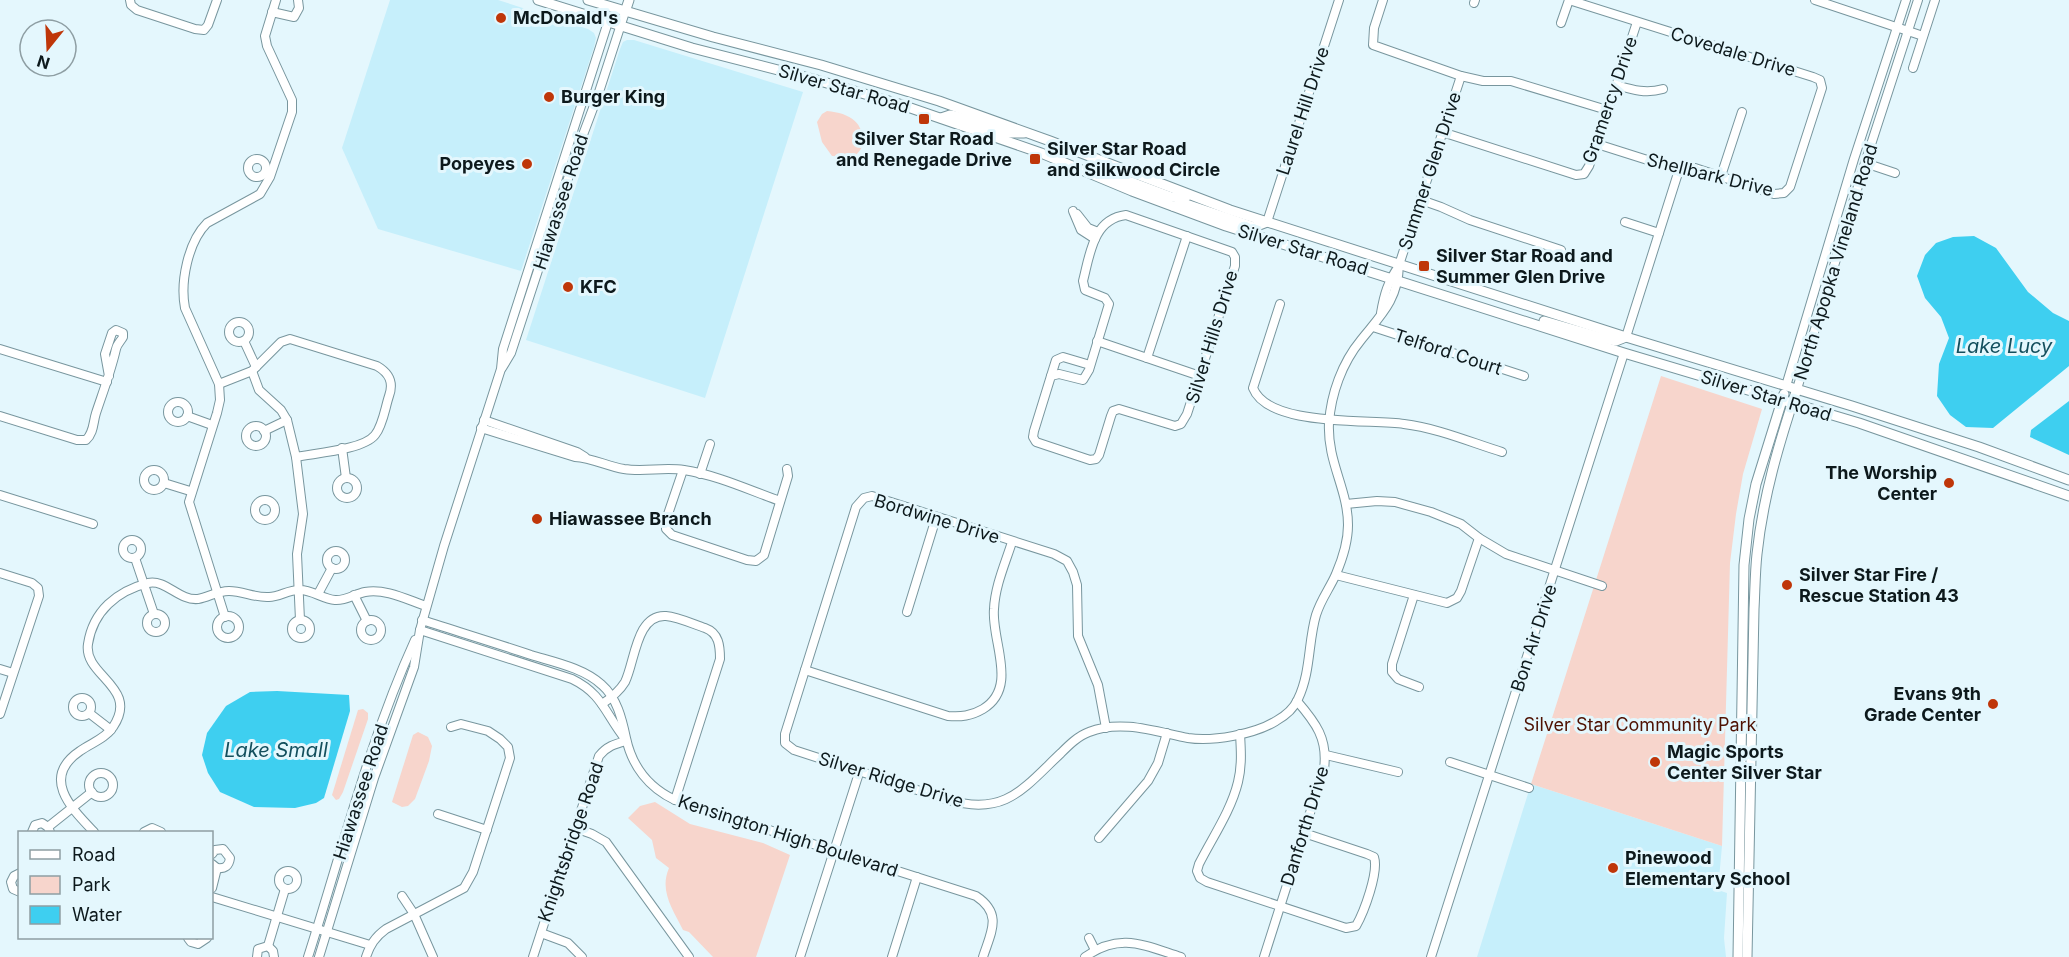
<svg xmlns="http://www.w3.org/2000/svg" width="2069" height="957" font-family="Inter,sans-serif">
<rect width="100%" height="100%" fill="#e4f7fd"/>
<!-- built -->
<g fill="#c6effb">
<path d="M390 0H498L588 29 594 33 596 38 594 47 521 271 378 229 342 148Z"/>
<path d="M627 40H634L803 92 705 398 526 340 620 49 623 42Z"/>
<path d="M1531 784 1722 846 1718 890 1727 893 1724 938 1726 957H1477Z"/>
</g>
<!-- green -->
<g fill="#f7d5cc">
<path d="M827 111C850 113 866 123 862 147 854 162 845 156 832 156L822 142 817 122 822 114Z"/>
<path d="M1661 376 1762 409 1743 474 1736 514 1730 563 1722 846 1531 784Z"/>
<path d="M363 709 368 713V719L343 792 339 799 336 800 332 795 358 710Z"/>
<path d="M418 732 428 737 432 746 429 761 415 799 408 806 402 807 392 802 413 735Z"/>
<path d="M655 802 690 824 763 843 790 855 756 957H713L689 932 683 930C673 910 659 891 669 868L656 858 652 840 628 818 640 806Z"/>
</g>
<!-- water -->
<g fill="#3ecff0">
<path d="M1974 236 1996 248 2028 292 2053 313 2069 321V366L1993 428 1966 427 1950 415 1937 396 1939 364 1949 338 1941 317 1925 298 1917 276 1925 255 1936 243 1953 237Z"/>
<path d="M2069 401V455L2030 437 2031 430Z"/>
<path d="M277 691 349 695 350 711 324 798 316 803 295 808 254 807 220 792 208 773 202 755 207 733 226 706 250 692Z"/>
</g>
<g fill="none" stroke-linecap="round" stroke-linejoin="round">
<defs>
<g id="minor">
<path d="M130 0 131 5 137 10 195 29 204 30 208 25 217 0"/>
<path d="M1383 0 1374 28 1373 45 1461 76 1483 81H1511L1607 110"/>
<path d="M1569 0 1813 77 1820 80 1822 88 1790 187 1784 193 1774 194 1695 168 1679 170 1597 144"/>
<path d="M1815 0 1923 36"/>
<path d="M1474 3 1475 0"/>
<path d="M272 12 294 17 299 8 298 0"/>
<path d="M1561 23 1569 0"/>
<path d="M1913 68 1935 0"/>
<path d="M1616 85C1633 90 1646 94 1663 89"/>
<path d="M1442 132 1576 175 1584 174 1589 166 1597 144 1637 22"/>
<circle cx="257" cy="168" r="9"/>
<path d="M1865 163 1895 173"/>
<path d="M1721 176 1742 112"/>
<path d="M1421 200 1441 207 1470 220 1561 250"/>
<path d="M1073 211 1081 230 1095 239"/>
<path d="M1077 214 1088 228 1098 232"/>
<path d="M1126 215 1232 252 1235 257V266L1187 414 1181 424 1175 426 1119 409 1113 411 1111 416 1099 455 1096 459 1090 460 1036 442 1033 437 1034 431 1051 376 1059 374 1083 380 1089 370 1109 304 1105 298 1085 290 1083 281C1090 254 1093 219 1126 215Z"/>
<path d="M1267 222 1339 0"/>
<path d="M1625 222 1659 233"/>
<path d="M1280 304 1253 388C1268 427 1368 419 1404 424 1437 428 1470 442 1502 452"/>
<path d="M1381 313C1384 295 1388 281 1399 266"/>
<circle cx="239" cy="332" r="10"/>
<path d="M1373 327 1524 376"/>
<path d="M1626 337 1679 170"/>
<path d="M244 341 256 367"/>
<path d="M1097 341 1200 376"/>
<path d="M0 349 107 382"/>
<path d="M1147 358 1187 236"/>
<path d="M502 368 511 353 578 148 598 95 625 12"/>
<path d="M252 371 259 390 281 410 287 420 296 457 303 514 297 554 300 620"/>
<path d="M1051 376 1056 360 1063 357 1090 365"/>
<path d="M219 384 252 371 281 342 290 339 377 366C389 373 394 382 389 396 385 408 383 425 375 435 363 450 315 453 296 457"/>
<path d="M1786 386 1854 159 1906 0"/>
<path d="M1797 389 1865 163 1918 0"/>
<circle cx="178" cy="412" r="10"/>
<path d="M0 416 77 440H86C94 433 93 422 96 413 103 392 111 371 116 349 117 344 121 341 123 337V333L116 330 112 333 105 354 109 376"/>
<path d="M187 416 212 425"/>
<path d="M484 420 577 452 585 457"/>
<circle cx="256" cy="436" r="10"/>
<path d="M481 428 575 457C592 458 607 466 624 469 644 472 664 467 684 470 717 475 749 490 780 501"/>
<path d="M264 431 287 420"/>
<path d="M342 448 346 478"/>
<path d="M683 470 666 520V529L672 535 747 560 756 561 764 555 788 476 787 469"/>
<circle cx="154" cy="480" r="10"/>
<path d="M700 474 710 444"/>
<circle cx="347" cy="488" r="10"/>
<path d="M164 483 190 491"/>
<path d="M0 495 93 524"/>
<circle cx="265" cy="510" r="10"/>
<path d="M1346 504 1377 501 1395 502 1431 512 1461 524 1479 538 1506 554 1602 586"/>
<circle cx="132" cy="549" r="9"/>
<circle cx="336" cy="560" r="9"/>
<path d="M135 558 154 614"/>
<path d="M0 573 32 583 38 588 39 596 0 714"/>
<path d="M1336 575 1447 603 1457 598 1461 591 1479 538"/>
<path d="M318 594 332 568"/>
<path d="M354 595 367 621"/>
<path d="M1414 595 1392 664V672L1398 679 1419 687"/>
<path d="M907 612 936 518"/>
<circle cx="156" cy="623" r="9"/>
<circle cx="228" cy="627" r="11"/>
<path d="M225 617 189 502 217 413 220 400 219 384 185 308C180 282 188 242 207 223L260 194 270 177 292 112V100L267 46 265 36 276 0"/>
<circle cx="301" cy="629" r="9"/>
<path d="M422 620C459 632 495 643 531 655 554 662 584 668 602 685 617 698 622 719 626 738 632 766 649 788 675 800L976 896C1003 914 991 932 983 957"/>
<circle cx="371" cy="630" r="10"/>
<path d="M420 630 572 679C603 694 605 714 626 740"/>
<path d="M0 669 13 673"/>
<path d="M805 670 948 716C961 717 971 716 983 709 1019 687 991 641 994 609 995 586 1005 564 1012 542"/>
<circle cx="82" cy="707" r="9"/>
<path d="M602 704C611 698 619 692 625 682 635 662 636 614 666 616 678 617 693 624 705 628 719 633 720 646 720 659L675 800"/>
<path d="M89 713 111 730"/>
<path d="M1106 728 1098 685 1078 636 1077 585 1073 572 1067 561 1054 554 872 496 864 498 856 507 785 734V743L794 750 948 800C1005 816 1022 790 1061 753 1069 745 1078 736 1089 732 1121 719 1157 732 1188 738 1213 742 1255 734 1276 721 1285 716 1294 708 1298 699 1311 672 1308 642 1316 615 1321 599 1330 588 1336 574 1342 560 1348 541 1348 525 1348 489 1327 462 1329 423 1331 394 1342 363 1361 340 1381 315 1398 300 1399 265L1461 76"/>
<path d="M1240 734C1241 750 1242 766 1238 782 1231 811 1212 838 1199 864L1197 871 1200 878 1207 882 1346 928 1356 926C1364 912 1379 872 1374 857L1367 854 1304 833"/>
<path d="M1326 755 1398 772"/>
<path d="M1450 762 1529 788"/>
<circle cx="101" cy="785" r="12"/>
<path d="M438 814 487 830"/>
<path d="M48 827 92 792"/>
<path d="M575 828 592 834 606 842 689 957"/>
<path d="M32 832 35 825 42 823 48 827 50 832"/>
<path d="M94 832C72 809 40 778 80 751 91 743 105 739 113 727 140 687 83 676 88 644 93 611 117 591 148 583 166 579 179 601 198 599 209 597 217 591 229 591 243 591 255 598 269 597 279 597 290 589 300 590 312 590 323 599 335 600 345 601 355 594 365 592 385 588 408 600 426 606"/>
<path d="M144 832 152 828 161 832"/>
<path d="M1099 838 1148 781 1158 763 1167 733"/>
<path d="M212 854 215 850 223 849 230 858C229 866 225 869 217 868L212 864"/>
<circle cx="288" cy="880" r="9"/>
<path d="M20 873 14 876 11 882 13 889 20 892"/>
<path d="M212 888 217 868"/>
<path d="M402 896 414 914 433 957"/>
<path d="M212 897 370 945"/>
<path d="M541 933 568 943 582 957"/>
<path d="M188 938 191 942 198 944 207 938"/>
<path d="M1089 938 1095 950"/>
<path d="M268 946 285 889"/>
<path d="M268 946 273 951 274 957"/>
<path d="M257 957 258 949 268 946"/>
<path d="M308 957C342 851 369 741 415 640"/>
<path d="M319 957 374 778 414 667 420 630 444 546 501 369 503 349 608 22"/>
<path d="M366 957C370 945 375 937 386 929L464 888 473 872 510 758 508 747 500 739 488 731 461 724 451 727"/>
<path d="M533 957 599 756C607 746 615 744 626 741"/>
<path d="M800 957 860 770"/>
<path d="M892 957 917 877"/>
<path d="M1085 957C1120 932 1143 945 1181 957"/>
<path d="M1264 957 1324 769C1328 739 1316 723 1297 701"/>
<path d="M1431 957 1624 353"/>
</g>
<g id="major">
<path d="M538 0 692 48 813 79 899 104 1041 153 1132 191 1226 226 1624 353 1859 423 2069 496"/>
<path d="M588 0 713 37 821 65 939 101 1050 141 1230 210 1626 337 1852 406 1979 447 2069 480"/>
<path d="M625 12 629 0"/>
<path d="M941 118 950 115 956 116 1008 133H1024"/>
<path d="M1088 170 1102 171 1171 197H1186"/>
<path d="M1173 206 1186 204 1254 227 1267 222"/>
<path d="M1544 321 1603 338 1616 341 1626 337"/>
<path d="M1738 957 1744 565 1749 519 1756 484 1784 394"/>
<path d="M1747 957 1754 609C1755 591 1755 572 1757 554 1763 497 1779 443 1797 389"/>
</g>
</defs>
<!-- minor casing -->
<use href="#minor" stroke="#78969e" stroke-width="10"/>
<!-- major casing -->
<use href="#major" stroke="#78969e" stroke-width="11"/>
<!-- minor -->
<use href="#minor" stroke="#fff" stroke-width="8"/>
<!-- major -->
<use href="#major" stroke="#fff" stroke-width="9"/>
</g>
<!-- markers -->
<g fill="#bf3609" stroke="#e4f7fd" stroke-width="2">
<circle cx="501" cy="18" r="6"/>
<circle cx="549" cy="97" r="6"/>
<rect x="918" y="113" width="12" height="12" rx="3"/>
<rect x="1029" y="153" width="12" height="12" rx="3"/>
<circle cx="527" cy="164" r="6"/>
<rect x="1418" y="260" width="12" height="12" rx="3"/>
<circle cx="568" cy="287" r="6"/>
<circle cx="1949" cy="483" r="6"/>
<circle cx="537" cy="519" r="6"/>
<circle cx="1787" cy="585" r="6"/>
<circle cx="1993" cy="704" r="6"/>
<circle cx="1655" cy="762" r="6"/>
<circle cx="1613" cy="868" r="6"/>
</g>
<g text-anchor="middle" stroke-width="6" stroke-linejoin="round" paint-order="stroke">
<!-- poi labels -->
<g font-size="18" font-weight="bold" fill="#0d191c" stroke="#e4f7fd" text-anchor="start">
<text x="513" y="24">McDonald's</text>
<text x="561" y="103">Burger King</text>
<text x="924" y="145" text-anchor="middle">Silver Star Road<tspan x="924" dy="21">and Renegade Drive</tspan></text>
<text x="1047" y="155">Silver Star Road<tspan x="1047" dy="21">and Silkwood Circle</tspan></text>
<text x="515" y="170" text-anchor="end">Popeyes</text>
<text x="1436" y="262">Silver Star Road and<tspan x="1436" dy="21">Summer Glen Drive</tspan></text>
<text x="580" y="293">KFC</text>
<text x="1937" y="479" text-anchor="end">The Worship<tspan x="1937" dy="21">Center</tspan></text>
<text x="549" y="525">Hiawassee Branch</text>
<text x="1799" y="581">Silver Star Fire /<tspan x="1799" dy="21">Rescue Station 43</tspan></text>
<text x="1981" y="700" text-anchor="end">Evans 9th<tspan x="1981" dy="21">Grade Center</tspan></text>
<text x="1667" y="758">Magic Sports<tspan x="1667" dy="21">Center Silver Star</tspan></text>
<text x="1625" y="864">Pinewood<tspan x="1625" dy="21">Elementary School</tspan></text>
</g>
<!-- street labels -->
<g font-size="18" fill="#0d191c" stroke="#e4f7fd">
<text transform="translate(1733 52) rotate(17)" y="6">Covedale Drive</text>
<text transform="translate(844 89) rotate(16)" y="6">Silver Star Road</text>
<text transform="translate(1610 100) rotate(-71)" y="6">Gramercy Drive</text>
<text transform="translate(1303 111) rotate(-72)" y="6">Laurel Hill Drive</text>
<text transform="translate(1430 171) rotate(-72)" y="6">Summer Glen Drive</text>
<text transform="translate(1710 175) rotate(14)" y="6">Shellbark Drive</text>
<text transform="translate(561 202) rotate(-72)" y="6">Hiawassee Road</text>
<text transform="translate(1303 250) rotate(17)" y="6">Silver Star Road</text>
<text transform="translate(1836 262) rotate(-73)" y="6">North Apopka Vineland Road</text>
<text transform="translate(1212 337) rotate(-73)" y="6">Silver Hills Drive</text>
<text transform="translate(1448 352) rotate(18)" y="6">Telford Court</text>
<text transform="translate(1766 396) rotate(17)" y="6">Silver Star Road</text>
<text transform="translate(937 519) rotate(17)" y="6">Bordwine Drive</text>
<text transform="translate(1534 638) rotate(-72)" y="6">Bon Air Drive</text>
<text transform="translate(891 780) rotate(17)" y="6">Silver Ridge Drive</text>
<text transform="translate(361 792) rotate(-72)" y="6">Hiawassee Road</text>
<text transform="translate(1305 826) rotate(-73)" y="6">Danforth Drive</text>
<text transform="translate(788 836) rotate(18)" y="6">Kensington High Boulevard</text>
<text transform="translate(571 842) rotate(-71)" y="6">Knightsbridge Road</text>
</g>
<!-- park labels -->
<g font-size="18" fill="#4e1102" stroke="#e4f7fd">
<text x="1640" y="731">Silver Star Community Park</text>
</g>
<!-- water labels -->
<g font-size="20" font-style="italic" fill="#134f5d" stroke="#e4f7fd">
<text x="2004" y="353">Lake Lucy</text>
<text x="276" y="757">Lake Small</text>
</g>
</g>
<!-- legend -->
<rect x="18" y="831" width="195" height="108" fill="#e4f7fd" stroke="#8e9ea3" stroke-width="1.5"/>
<rect x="30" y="850" width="30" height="9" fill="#ffffff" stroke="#8e9ea3" stroke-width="1.5"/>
<text x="72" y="861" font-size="18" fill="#0d191c">Road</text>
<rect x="30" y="876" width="30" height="18" fill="#f7d5cc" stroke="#8e9ea3" stroke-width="1.5"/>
<text x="72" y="891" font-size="18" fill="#0d191c">Park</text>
<rect x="30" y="906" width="30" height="18" fill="#3ecff0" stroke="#8e9ea3" stroke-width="1.5"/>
<text x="72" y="921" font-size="18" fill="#0d191c">Water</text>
<!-- north arrow -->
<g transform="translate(48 48) rotate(198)"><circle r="28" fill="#e4f7fd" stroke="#8e9ea3" stroke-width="1.5"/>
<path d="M0-4.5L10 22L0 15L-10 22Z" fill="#bf3609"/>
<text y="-9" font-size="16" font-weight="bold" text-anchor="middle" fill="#0d191c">N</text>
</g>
</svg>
